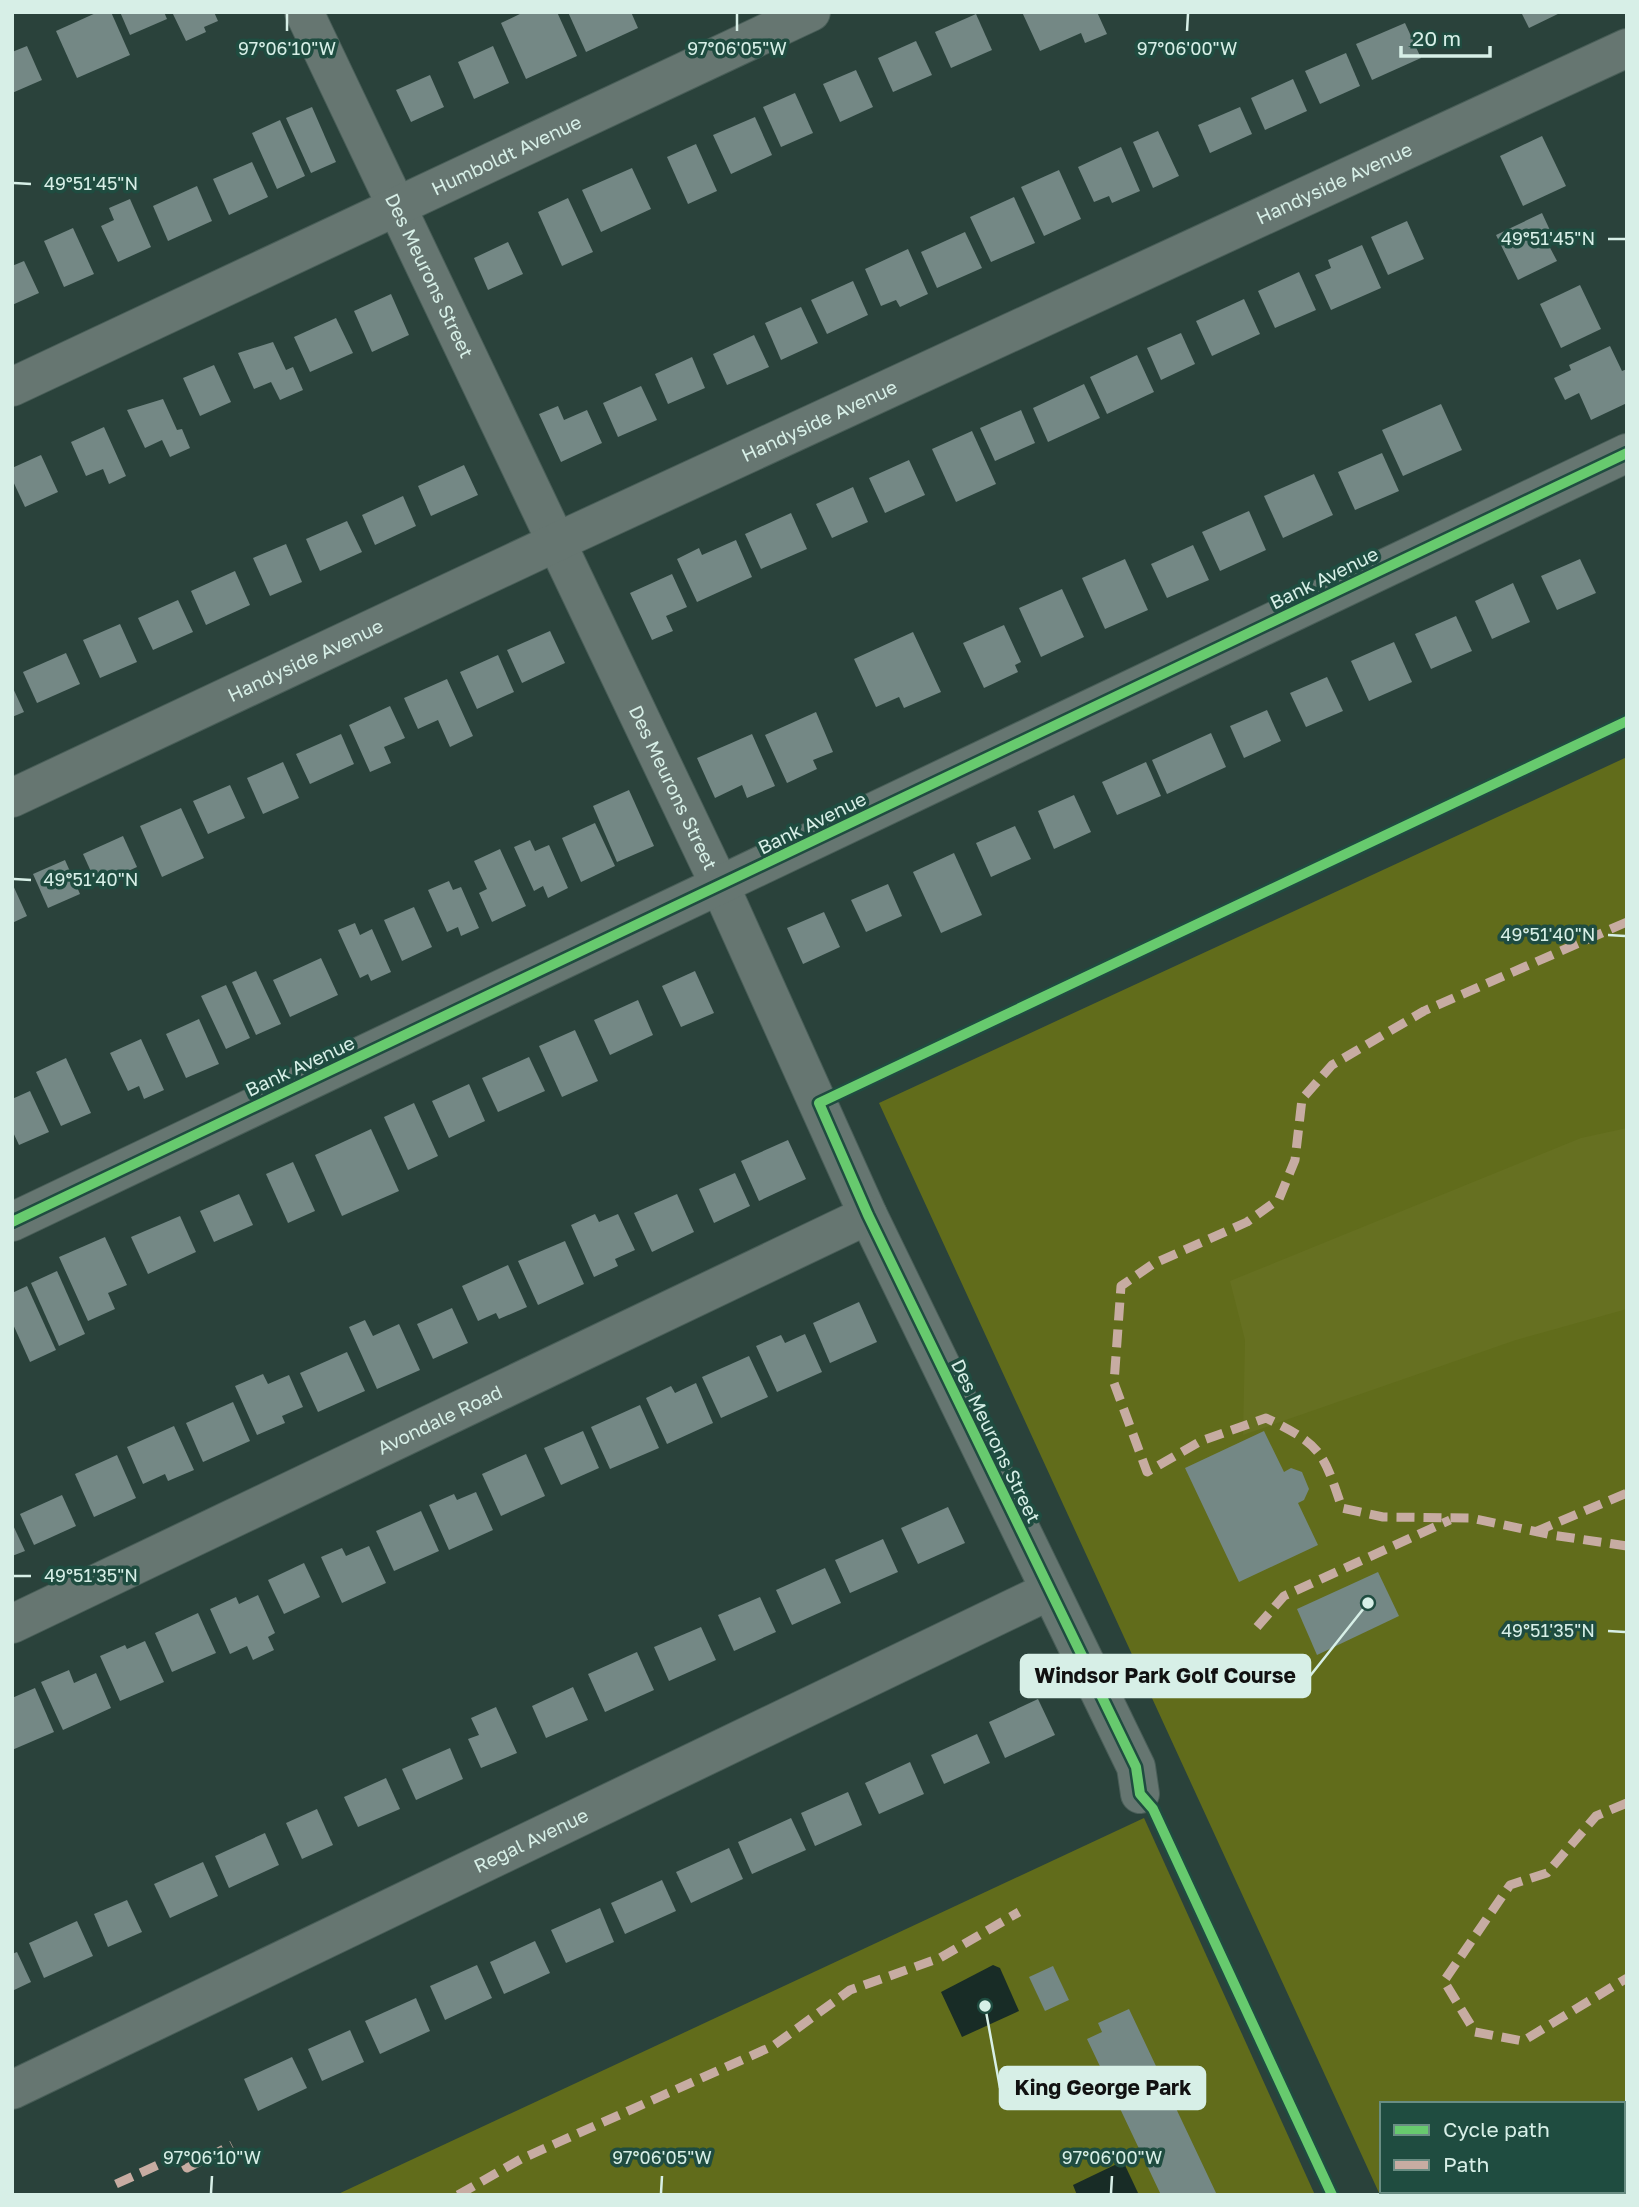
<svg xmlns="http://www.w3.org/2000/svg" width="1639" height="2207" font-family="'Golos Text',sans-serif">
<rect width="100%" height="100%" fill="#2a423b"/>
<!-- green -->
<g fill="#616c1b" fill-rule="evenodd">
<path d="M1627 757V2195H1380L879 1103ZM1382 2104H1623V2191H1382Z"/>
<path d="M1144 1818 1315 2195H336Z"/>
</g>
<!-- forest -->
<path fill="#667021" d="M1627 1128V1309L1516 1340 1243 1435 1245 1340 1230 1281 1581 1138Z"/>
<!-- water -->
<g fill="#182c26">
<path d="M993 1965 1000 1968 1019 2011 962 2037 941 1992Z"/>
<path d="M1123 2161 1139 2195H1077L1073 2185Z"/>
</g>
<!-- building -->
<g fill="#748885">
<path d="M98 12H111L130 55 77 78 56 31Z"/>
<path d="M120 12H164L167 19 130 35Z"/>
<path d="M172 12H214L218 21 204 27 206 32 186 41Z"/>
<path d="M524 12H557L577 56 526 79 501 23Z"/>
<path d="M568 12H631L638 28 586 52Z"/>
<path d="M1022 12H1097L1107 34 1085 43 1081 33 1040 51Z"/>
<path d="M1521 12H1562L1529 28Z"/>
<path d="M976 14 992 50 951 68 935 32Z"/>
<path d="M1405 23 1421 58 1372 80 1356 44Z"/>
<path d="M916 41 932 75 893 92 878 58Z"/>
<path d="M27 46 42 80 12 93V52Z"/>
<path d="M493 46 509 83 474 99 458 62Z"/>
<path d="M1346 53 1360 86 1320 104 1305 71Z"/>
<path d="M856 70 873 107 840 122 823 84Z"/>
<path d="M430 75 444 107 411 122 396 90Z"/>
<path d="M1293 79 1307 111 1265 130 1251 98Z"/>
<path d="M795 93 813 133 781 147 763 107Z"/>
<path d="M312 107 336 162 311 173 286 118Z"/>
<path d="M1240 107 1252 134 1210 153 1198 125Z"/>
<path d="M755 117 772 155 731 174 713 135Z"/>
<path d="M280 120 305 176 277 189 252 133Z"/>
<path d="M1158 131 1179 176 1153 188 1133 142Z"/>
<path d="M1542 136 1566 186 1523 206 1500 156Z"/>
<path d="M696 144 717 191 688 204 667 157Z"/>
<path d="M1121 147 1140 191 1112 203 1109 196 1094 202 1078 167Z"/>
<path d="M252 162 268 197 229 215 213 179Z"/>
<path d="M632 168 651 209 601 232 582 190Z"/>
<path d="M1059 170 1081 219 1044 236 1021 187Z"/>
<path d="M197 186 212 221 168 241 153 206Z"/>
<path d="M1014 197 1035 243 991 262 970 217Z"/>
<path d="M568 198 593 252 562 266 538 212Z"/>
<path d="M130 199 151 247 118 262 101 226 114 220 109 208Z"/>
<path d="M1542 213 1554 239 1547 242 1557 261 1518 280 1496 235Z"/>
<path d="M1407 221 1424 259 1388 275 1371 237Z"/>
<path d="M73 228 94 274 64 287 44 241Z"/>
<path d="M965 232 982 268 937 288 921 252Z"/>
<path d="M508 242 523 274 488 290 474 258Z"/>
<path d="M1362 245 1381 288 1331 310 1315 275 1331 268 1328 260Z"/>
<path d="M908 249 928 294 900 307 896 300 881 306 865 269Z"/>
<path d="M24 261 39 293 12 305V266Z"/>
<path d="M1299 272 1316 310 1275 328 1258 291Z"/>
<path d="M853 281 868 315 827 334 811 300Z"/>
<path d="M1580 285 1601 329 1561 348 1540 304Z"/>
<path d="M391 294 409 335 372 352 354 311Z"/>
<path d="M1244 299 1260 334 1212 356 1196 321Z"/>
<path d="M801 307 818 343 781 360 765 323Z"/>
<path d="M336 318 353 353 310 372 294 337Z"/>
<path d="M1181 333 1195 364 1161 380 1147 348Z"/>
<path d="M754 335 769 367 727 385 713 354Z"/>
<path d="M273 342 286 370 293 367 303 390 280 400 271 382 254 389 238 353Z"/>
<path d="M1610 346 1622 371 1627 369V403L1591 420 1579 393 1565 400 1554 378 1571 370 1569 365Z"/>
<path d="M1137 355 1154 392 1107 414 1090 377Z"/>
<path d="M692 357 705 388 668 404 655 374Z"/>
<path d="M214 365 231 402 200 416 183 378Z"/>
<path d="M1084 384 1100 418 1048 442 1033 408Z"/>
<path d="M641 386 657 420 618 437 603 403Z"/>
<path d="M163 399 177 430 182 429 190 448 170 457 162 440 145 448 127 410Z"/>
<path d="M1441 404 1462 450 1403 476 1382 430Z"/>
<path d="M558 406 564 420 587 410 602 443 561 462 539 414Z"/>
<path d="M1021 410 1035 443 995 461 980 428Z"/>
<path d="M104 427 126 476 109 484 103 469 86 476 71 442Z"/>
<path d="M972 431 996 484 956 502 932 449Z"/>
<path d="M1382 453 1399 491 1355 510 1338 472Z"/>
<path d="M41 455 58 492 25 507 12 479V468Z"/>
<path d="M909 460 925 495 885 513 869 478Z"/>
<path d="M464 465 478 495 431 516 418 486Z"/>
<path d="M1314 474 1333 515 1283 538 1264 496Z"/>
<path d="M853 487 868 522 832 538 816 504Z"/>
<path d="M403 496 416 526 375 545 362 515Z"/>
<path d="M1249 511 1266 550 1220 571 1202 532Z"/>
<path d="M791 513 807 549 761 569 745 534Z"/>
<path d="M347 521 362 552 320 571 306 539Z"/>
<path d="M736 540 752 577 697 602 677 559 699 548 702 555Z"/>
<path d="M286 544 302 582 270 596 253 558Z"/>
<path d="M1193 545 1209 580 1167 598 1151 564Z"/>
<path d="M1125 559 1148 610 1105 629 1082 578Z"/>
<path d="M1580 559 1596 593 1557 610 1541 576Z"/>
<path d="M235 571 250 605 206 625 191 591Z"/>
<path d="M672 574 687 607 666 616 673 631 652 640 630 593Z"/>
<path d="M1513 583 1530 622 1492 639 1475 601Z"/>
<path d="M1062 589 1084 637 1041 657 1019 608Z"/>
<path d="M178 600 193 632 153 650 138 618Z"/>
<path d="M1456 616 1472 651 1431 669 1415 634Z"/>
<path d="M120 624 137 662 100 678 83 640Z"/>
<path d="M1004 625 1021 662 1015 665 1018 672 984 688 963 643Z"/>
<path d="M550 631 565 663 522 683 507 650Z"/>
<path d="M913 632 941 692 904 708 899 697 876 707 854 659Z"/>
<path d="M1394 642 1412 682 1369 701 1351 661Z"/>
<path d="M66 653 80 684 37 703 23 672Z"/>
<path d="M498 655 514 692 477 709 460 672Z"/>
<path d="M1327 677 1343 711 1306 727 1290 693Z"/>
<path d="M447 679 473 736 450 747 438 720 418 729 404 698Z"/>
<path d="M12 686 24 712 12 717Z"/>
<path d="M390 706 405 738 384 747 391 763 370 772 349 725Z"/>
<path d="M1267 710 1281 741 1244 758 1230 726Z"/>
<path d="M816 712 833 752 813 760 817 769 787 783 765 735Z"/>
<path d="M1211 733 1226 767 1167 794 1152 760Z"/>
<path d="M341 734 354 764 310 784 296 754Z"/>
<path d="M752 734 775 786 747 798 742 785 715 798 697 758Z"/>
<path d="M283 762 299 798 263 814 247 778Z"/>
<path d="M1146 762 1161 796 1117 815 1102 782Z"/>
<path d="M230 785 245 818 208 834 193 801Z"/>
<path d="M629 790 654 846 617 862 593 806Z"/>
<path d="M1074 795 1091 832 1054 849 1038 811Z"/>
<path d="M181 808 204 858 162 877 140 826Z"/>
<path d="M595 823 615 866 581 882 562 838Z"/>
<path d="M1015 826 1031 859 991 877 976 843Z"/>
<path d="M123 836 137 867 97 885 83 854Z"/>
<path d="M530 840 535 851 549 845 568 888 548 898 543 886 534 891 514 847Z"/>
<path d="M500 849 526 906 492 922 479 893 487 889 474 861Z"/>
<path d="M954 853 982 915 941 933 913 872Z"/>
<path d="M65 860 80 894 48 908 33 874Z"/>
<path d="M449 881 453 890 461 887 479 928 461 936 458 927 447 932 428 890Z"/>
<path d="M12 883 27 916 12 923Z"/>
<path d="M888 884 902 916 866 932 851 900Z"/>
<path d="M414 907 432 947 402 961 384 920Z"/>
<path d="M824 912 840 947 803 964 787 928Z"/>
<path d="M355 923 360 935 372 929 391 972 371 981 368 974 360 978 338 930Z"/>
<path d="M321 958 338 995 290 1017 273 980Z"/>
<path d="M256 971 281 1024 256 1035 232 982Z"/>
<path d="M695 971 714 1013 681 1027 662 986Z"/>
<path d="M226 985 250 1038 226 1049 201 996Z"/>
<path d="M638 1000 653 1035 610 1055 594 1020Z"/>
<path d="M199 1019 219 1064 186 1078 166 1034Z"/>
<path d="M575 1030 598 1081 562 1097 539 1046Z"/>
<path d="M141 1039 164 1090 144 1099 139 1086 128 1091 110 1053Z"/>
<path d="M529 1057 545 1091 498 1112 482 1078Z"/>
<path d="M66 1058 91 1113 61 1126 36 1072Z"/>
<path d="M469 1084 485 1121 449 1138 432 1101Z"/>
<path d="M30 1091 49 1132 19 1145 12 1130V1099Z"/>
<path d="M414 1103 438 1156 408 1170 384 1117Z"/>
<path d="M371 1129 399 1191 342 1216 315 1155Z"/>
<path d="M788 1140 806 1179 759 1201 741 1161Z"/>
<path d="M293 1162 315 1211 288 1223 266 1174Z"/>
<path d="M735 1173 750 1206 714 1223 699 1189Z"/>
<path d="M239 1194 253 1225 214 1242 200 1211Z"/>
<path d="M677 1194 694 1232 652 1252 634 1213Z"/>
<path d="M595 1214 599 1222 618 1214 635 1250 615 1259 618 1266 594 1277 571 1225Z"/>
<path d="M180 1216 196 1252 148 1274 131 1237Z"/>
<path d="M105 1237 127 1285 108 1293 115 1309 88 1321 59 1257Z"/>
<path d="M565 1241 584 1284 538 1305 518 1261Z"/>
<path d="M508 1265 527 1307 499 1319 496 1313 478 1321 462 1286Z"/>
<path d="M57 1271 85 1334 59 1346 31 1283Z"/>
<path d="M27 1286 56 1350 30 1362 12 1322V1293Z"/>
<path d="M859 1302 877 1342 830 1363 813 1323Z"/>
<path d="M452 1308 468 1343 433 1359 417 1324Z"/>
<path d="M365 1320 373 1336 399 1324 420 1370 377 1389 349 1327Z"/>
<path d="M805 1334 822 1372 777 1392 756 1346 781 1335 785 1343Z"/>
<path d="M347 1352 365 1391 318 1412 300 1373Z"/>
<path d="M749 1356 768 1397 721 1418 702 1377Z"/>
<path d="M263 1374 268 1384 289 1375 303 1407 282 1416 285 1423 257 1435 235 1386Z"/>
<path d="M696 1383 713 1423 667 1444 646 1398 671 1386 675 1393Z"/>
<path d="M233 1402 250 1441 203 1462 186 1423Z"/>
<path d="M640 1405 659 1448 610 1469 591 1427Z"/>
<path d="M174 1426 194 1470 168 1481 165 1474 143 1484 127 1447Z"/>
<path d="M583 1431 599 1468 561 1485 544 1448Z"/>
<path d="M1264 1431 1284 1472 1291 1468 1302 1472 1309 1489 1304 1500 1298 1503 1318 1545 1239 1582 1185 1468Z"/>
<path d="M526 1454 545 1496 501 1516 482 1474Z"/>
<path d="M117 1455 136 1498 94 1517 75 1474Z"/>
<path d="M476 1492 493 1530 449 1550 429 1505 454 1494 457 1500Z"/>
<path d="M62 1495 76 1526 34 1545 20 1514Z"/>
<path d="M948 1507 965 1543 918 1564 901 1528Z"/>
<path d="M421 1511 439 1551 394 1571 376 1531Z"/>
<path d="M12 1523 25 1551 12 1556Z"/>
<path d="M883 1539 898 1572 850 1593 835 1560Z"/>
<path d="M369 1546 386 1583 342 1603 321 1557 342 1548 346 1556Z"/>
<path d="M304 1563 320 1597 284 1614 268 1580Z"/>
<path d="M825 1568 841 1603 792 1625 776 1590Z"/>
<path d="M1378 1572 1399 1616 1317 1655 1297 1609Z"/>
<path d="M258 1595 275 1633 268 1637 274 1650 253 1660 247 1646 230 1654 210 1609 236 1597 239 1604Z"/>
<path d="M760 1597 776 1632 734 1651 718 1615Z"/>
<path d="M198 1613 216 1653 172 1672 155 1633Z"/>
<path d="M701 1627 716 1660 669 1681 654 1647Z"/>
<path d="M145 1641 164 1682 120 1701 100 1656 125 1645 127 1649Z"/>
<path d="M637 1652 654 1690 605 1712 588 1674Z"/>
<path d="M69 1670 74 1683 96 1673 111 1708 63 1730 41 1682Z"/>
<path d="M573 1687 588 1720 546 1738 532 1706Z"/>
<path d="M35 1688 54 1732 12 1750V1698Z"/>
<path d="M1038 1699 1055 1735 1005 1758 989 1722Z"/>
<path d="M496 1707 517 1753 481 1768 468 1739 479 1735 471 1718Z"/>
<path d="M977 1734 990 1763 944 1784 931 1755Z"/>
<path d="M450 1748 463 1779 416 1800 402 1769Z"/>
<path d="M910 1762 924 1794 879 1814 865 1783Z"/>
<path d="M386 1778 400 1809 358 1827 344 1797Z"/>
<path d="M848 1792 862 1825 815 1846 801 1813Z"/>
<path d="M317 1809 333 1845 302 1859 286 1823Z"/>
<path d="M791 1818 806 1850 752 1874 738 1842Z"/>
<path d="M265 1833 279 1865 229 1888 215 1856Z"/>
<path d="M729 1848 743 1879 691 1903 676 1872Z"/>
<path d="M203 1862 218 1896 170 1918 154 1884Z"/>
<path d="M662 1880 676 1911 625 1934 611 1903Z"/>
<path d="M127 1900 142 1932 108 1947 94 1914Z"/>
<path d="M600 1908 614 1942 566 1963 551 1930Z"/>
<path d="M77 1921 93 1956 44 1978 29 1943Z"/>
<path d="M535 1941 550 1973 504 1994 490 1962Z"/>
<path d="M17 1952 31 1982 12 1991V1954Z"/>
<path d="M477 1965 492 1998 445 2020 430 1986Z"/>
<path d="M1053 1966 1069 2000 1045 2011 1029 1977Z"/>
<path d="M416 1998 430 2031 380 2054 365 2021Z"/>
<path d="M1129 2009 1217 2195H1161L1087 2039 1102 2032 1098 2023Z"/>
<path d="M350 2030 364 2062 322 2081 308 2049Z"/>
<path d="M292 2057 307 2088 258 2111 244 2079Z"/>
</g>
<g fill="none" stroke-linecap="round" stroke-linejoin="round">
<defs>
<g id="minor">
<path id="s1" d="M304 12 720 886 868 1215 1136 1767 1140 1794"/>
<path id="s2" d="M12 387 811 12"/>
<path id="s3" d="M12 798 576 533 1627 48"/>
<path d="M12 1222 1627 453"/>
<path id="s4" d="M12 1624 868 1215"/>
<path id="s5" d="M12 2090 1049 1591"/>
</g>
</defs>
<!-- minor casing -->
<use href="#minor" stroke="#495e58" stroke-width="40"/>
<!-- minor -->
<use href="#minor" stroke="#667671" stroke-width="38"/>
<!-- quiet -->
<g stroke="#c7aca2" stroke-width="9" stroke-dasharray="18 9" stroke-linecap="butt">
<path d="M1627 922 1424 1011 1332 1065 1302 1099 1295 1160 1279 1199 1247 1222 1153 1264 1121 1286 1114 1383 1147 1472 1201 1441 1266 1418C1322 1445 1323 1452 1342 1508L1383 1517 1471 1518 1552 1535 1627 1546"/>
<path d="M1535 1532 1627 1493"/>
<path d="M1257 1627 1284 1596 1450 1520"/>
<path d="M1627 1803 1596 1816 1547 1873 1510 1885 1444 1981 1475 2032 1523 2041 1627 1978"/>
<path d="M116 2184 180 2155 187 2168 232 2145"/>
<path d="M458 2195 521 2159 773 2046 850 1990 940 1958 1019 1912"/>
</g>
<defs>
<g id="cycleway">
<path d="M12 1222 1627 453"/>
<path d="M1332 2195 1153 1809 1140 1794 1136 1767 868 1215 819 1103 1627 721"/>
</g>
</defs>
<!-- cycleway casing -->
<use href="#cycleway" stroke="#1f4c40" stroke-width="15"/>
<!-- cycleway -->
<use href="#cycleway" stroke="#67ca6e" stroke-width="10"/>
</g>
<!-- ticks -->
<path fill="none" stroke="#d7efe7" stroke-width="2.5" d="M287 31V14M737 31V14M1187 31 1188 14M14 183 31 184M1608 239H1625M14 879 31 880M1608 935 1625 936M14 1576H31M1608 1631 1625 1632M211 2193 212 2176M661 2193 662 2176M1111 2193 1112 2176"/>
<g text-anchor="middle" stroke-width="7" stroke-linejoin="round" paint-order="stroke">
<!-- street labels -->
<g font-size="19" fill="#d7efe7" stroke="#1f4c40">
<text dy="7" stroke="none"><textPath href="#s2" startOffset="546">Humboldt Avenue</textPath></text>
<text dy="7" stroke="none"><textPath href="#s3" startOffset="1458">Handyside Avenue</textPath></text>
<text dy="7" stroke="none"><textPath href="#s1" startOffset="292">Des Meurons Street</textPath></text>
<text dy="7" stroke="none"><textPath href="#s3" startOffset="891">Handyside Avenue</textPath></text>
<text transform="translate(1324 578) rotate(-26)" y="7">Bank Avenue</text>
<text dy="7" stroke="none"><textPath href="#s3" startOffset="324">Handyside Avenue</textPath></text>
<text dy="7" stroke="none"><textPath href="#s1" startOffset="859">Des Meurons Street</textPath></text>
<text transform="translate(812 823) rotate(-26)" y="7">Bank Avenue</text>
<text transform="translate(300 1066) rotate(-25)" y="7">Bank Avenue</text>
<text dy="7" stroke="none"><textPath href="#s4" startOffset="474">Avondale Road</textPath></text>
<text transform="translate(996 1441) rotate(64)" y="7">Des Meurons Street</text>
<text dy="7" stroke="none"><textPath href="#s5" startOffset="576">Regal Avenue</textPath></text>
</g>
</g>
<g font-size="18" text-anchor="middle" fill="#d7efe7" stroke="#1f4c40" stroke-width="7" stroke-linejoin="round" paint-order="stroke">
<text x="287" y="55">97°06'10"W</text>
<text x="737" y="55">97°06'05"W</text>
<text x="1187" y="55">97°06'00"W</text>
<text x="91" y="190">49°51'45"N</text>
<text x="1548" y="245">49°51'45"N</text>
<text x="91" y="886">49°51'40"N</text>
<text x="1548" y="941">49°51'40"N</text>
<text x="91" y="1582">49°51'35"N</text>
<text x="1548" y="1637">49°51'35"N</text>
<text x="212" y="2164">97°06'10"W</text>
<text x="662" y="2164">97°06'05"W</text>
<text x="1112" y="2164">97°06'00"W</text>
</g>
<!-- callouts -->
<path fill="none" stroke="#d7efe7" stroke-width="2.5" d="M1368 1603L1310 1676M985 2006L1000 2088"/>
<g fill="#d7efe7" stroke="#1f4c40" stroke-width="2.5">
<circle cx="1368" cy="1603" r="7"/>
<circle cx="985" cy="2006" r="7"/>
</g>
<g fill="#d7efe7" stroke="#d7efe7" stroke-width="2.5">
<rect x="1021" y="1655" width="289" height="42" rx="7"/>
<rect x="1000" y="2067" width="205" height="42" rx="7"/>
</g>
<g font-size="21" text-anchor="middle" font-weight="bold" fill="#111">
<text x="1165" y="1683">Windsor Park Golf Course</text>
<text x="1103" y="2095">King George Park</text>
</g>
<!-- border -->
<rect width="1639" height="2207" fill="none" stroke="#d7efe7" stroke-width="28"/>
<!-- legend -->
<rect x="1380" y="2102" width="245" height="91" fill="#1f4c40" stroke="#698d83" stroke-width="2"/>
<rect x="1394" y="2125" width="35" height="10" fill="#67ca6e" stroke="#698d83" stroke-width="2"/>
<text x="1443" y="2137" font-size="21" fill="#d7efe7">Cycle path</text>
<rect x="1394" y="2160" width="35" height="10" fill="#c7aca2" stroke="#698d83" stroke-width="2"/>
<text x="1443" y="2172" font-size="21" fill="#d7efe7">Path</text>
<!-- scale -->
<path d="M1401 46v10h89v-10" fill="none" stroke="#d7efe7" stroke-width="3.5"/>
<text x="1412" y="46" font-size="21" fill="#d7efe7" stroke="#1f4c40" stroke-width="5" paint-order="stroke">20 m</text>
</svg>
